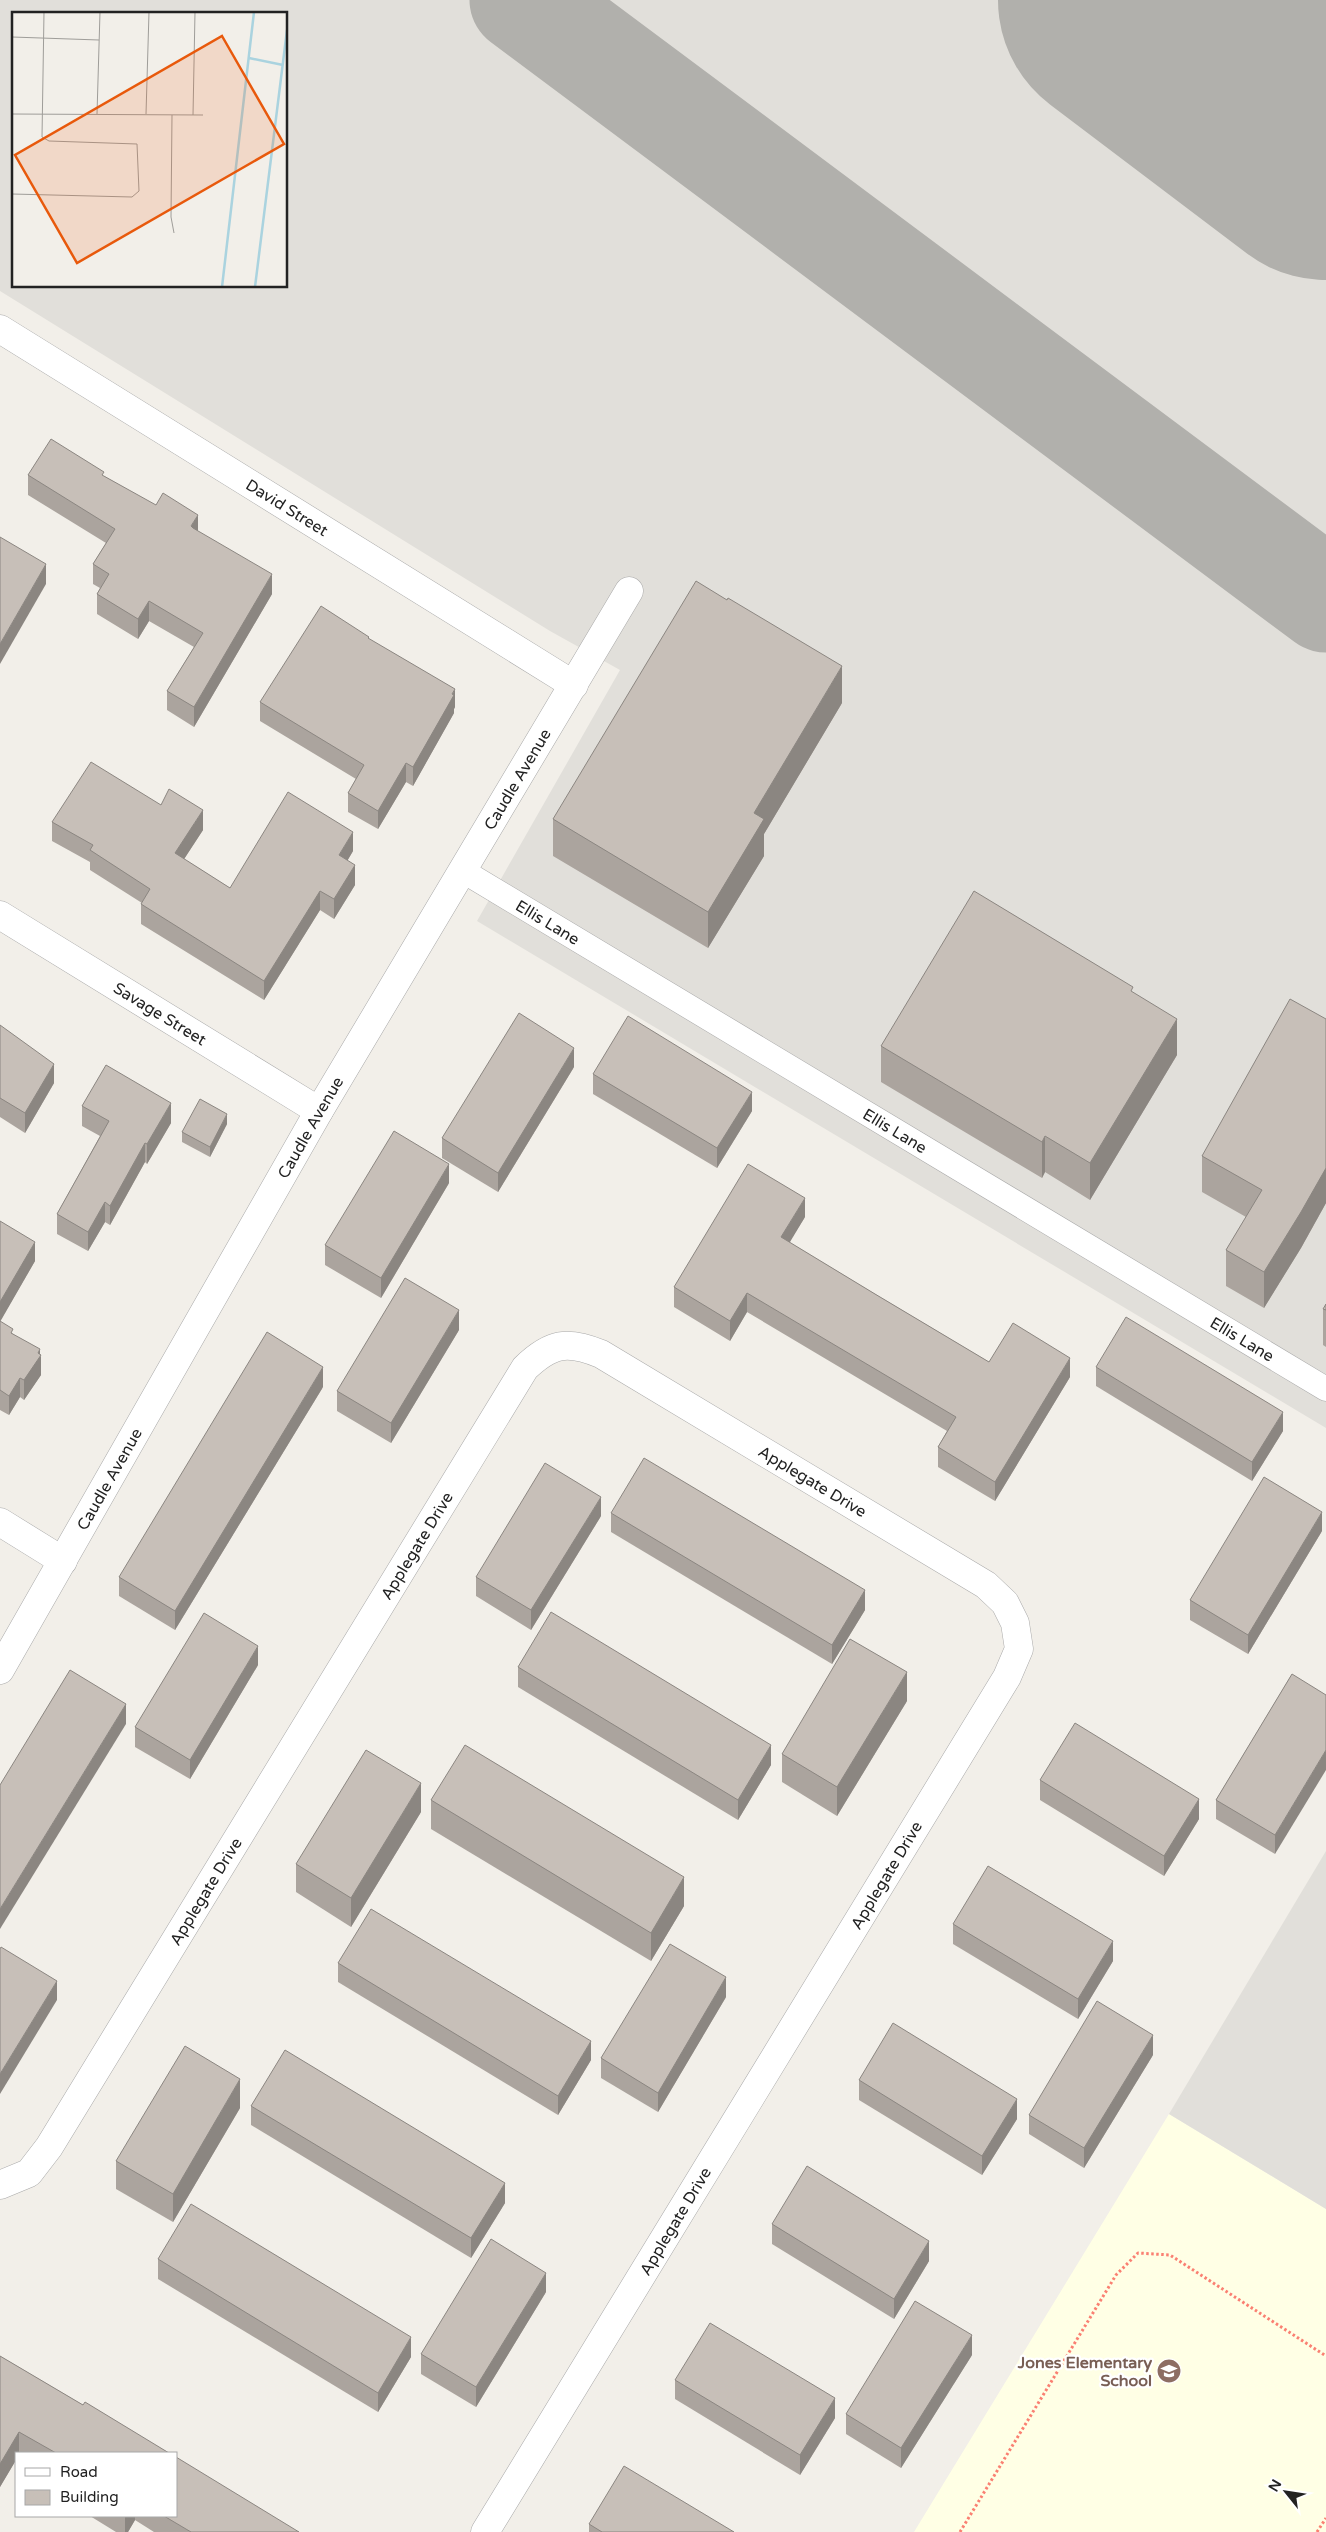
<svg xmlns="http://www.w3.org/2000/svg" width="1326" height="2532" font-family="'Varela Round',sans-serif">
<rect width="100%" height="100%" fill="#f2efe9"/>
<!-- education -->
<path fill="#ffffe5" d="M1169 2114 1326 2209V2532H914Z"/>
<!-- airport -->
<g fill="#e1dfda" fill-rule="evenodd">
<path d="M0 0H1326V1428L477 921 620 670 550 631 0 291ZM14 14H286V286H14Z"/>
<path d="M1326 1851V2209L1169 2114Z"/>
</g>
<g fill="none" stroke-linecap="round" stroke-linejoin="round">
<!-- taxiway -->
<path stroke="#b1b0ac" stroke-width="105" d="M522 0 1326 600"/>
<!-- runway -->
<path stroke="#b1b0ac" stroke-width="262" d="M1129 0 1326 149"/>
<defs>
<g id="lane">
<path id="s1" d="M463 871 1326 1389"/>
</g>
<g id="street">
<path id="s2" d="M0 329 574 685"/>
<path id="s3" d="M0 915 319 1111"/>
<path d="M0 1522 63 1561"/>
<path id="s4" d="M0 1670 319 1111 629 591"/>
<path id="s5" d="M0 2185 29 2173 49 2147 525 1368C551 1343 567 1340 601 1354L986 1585 1005 1603 1015 1623 1019 1649 1007 1677 485 2532"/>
</g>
</defs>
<!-- lane casing -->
<use href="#lane" stroke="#a9a9a9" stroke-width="25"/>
<!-- street casing -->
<use href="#street" stroke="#a9a9a9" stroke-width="29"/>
<!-- path -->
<g stroke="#fa8072" stroke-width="3" stroke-dasharray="2.5 2.5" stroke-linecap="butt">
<path d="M960 2532 1116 2275 1138 2253 1170 2255 1326 2356"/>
<path d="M1317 2532 1326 2518"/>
</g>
<!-- lane -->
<use href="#lane" stroke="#fff" stroke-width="24"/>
<!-- street -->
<use href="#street" stroke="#fff" stroke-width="28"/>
</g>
<!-- wall -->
<g fill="#aba49e">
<path d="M28 475 104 476 198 531 272 594 194 727 167 710V691L194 647 149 621 138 639 97 614V594L100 588 93 584V564L106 543 28 495Z"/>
<path d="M369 639 455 707 454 709V713L413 786 406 782 378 829 348 812V793L356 779 260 721V702Z"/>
<path d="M842 703 764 834V856L708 948 553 856V819Z"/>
<path d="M161 805 203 830 184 859 230 888 353 851 347 861 355 885 334 919 320 910 264 1000 141 924V904L142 903 90 870V862L52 841V822Z"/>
<path d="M1133 992 1177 1055 1090 1200 1045 1172 1042 1178 881 1082V1046Z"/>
<path d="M1326 1019V1203L1301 1248 1264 1308 1226 1286V1250L1246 1217 1202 1192V1156Z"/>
<path d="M0 1025 54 1083 25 1133 0 1117Z"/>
<path d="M574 1067 498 1192 442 1158V1138Z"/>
<path d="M593 1074 752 1111 717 1168 593 1094Z"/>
<path d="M82 1106 171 1123 147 1164 145 1162 110 1225 105 1222 88 1251 57 1234V1214L100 1136 82 1126Z"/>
<path d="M227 1124 210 1157 182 1142V1132Z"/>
<path d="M449 1183 381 1298 325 1265V1245Z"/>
<path d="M805 1217 789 1242 875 1294 989 1362 1070 1377 995 1501 938 1467V1447L947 1431 747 1312 730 1341 674 1307V1287Z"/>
<path d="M0 1221 35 1261 0 1321 13 1334 40 1354 41 1375 24 1400 20 1397 9 1415 0 1410Z"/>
<path d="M1326 1304V1347L1323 1345V1309Z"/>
<path d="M459 1330 391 1443 337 1411V1391Z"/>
<path d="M1096 1367 1283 1431 1252 1481 1096 1386Z"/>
<path d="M323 1387 175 1630 119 1596V1577Z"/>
<path d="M611 1513 865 1610 832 1664 611 1532Z"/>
<path d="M601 1516 531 1630 476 1596V1577Z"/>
<path d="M1322 1531 1248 1654 1190 1620V1600Z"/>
<path d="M258 1665 190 1779 135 1747V1727Z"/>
<path d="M518 1667 771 1765 738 1820 518 1687Z"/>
<path d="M1292 1674 1275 1854 1216 1819V1800Z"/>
<path d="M907 1701 837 1816 782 1782V1754Z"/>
<path d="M1040 1780 1199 1819 1164 1876 1040 1800Z"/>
<path d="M431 1800 684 1906 651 1961 431 1829Z"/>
<path d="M421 1812 351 1927 296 1892V1864Z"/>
<path d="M953 1924 1113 1961 1078 2019 953 1944Z"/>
<path d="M338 1963 591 2060 558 2115 338 1982Z"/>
<path d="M726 1997 658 2112 601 2078V2058Z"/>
<path d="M1153 2055 1084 2168 1029 2134V2115Z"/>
<path d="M859 2080 1017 2119 982 2175 859 2100Z"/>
<path d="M251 2106 505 2203 471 2258 251 2125Z"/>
<path d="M240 2108 173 2222 116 2189V2161Z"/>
<path d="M772 2224 929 2261 894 2319 772 2244Z"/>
<path d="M158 2259 411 2357 378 2412 158 2279Z"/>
<path d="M546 2292 476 2407 421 2374V2354Z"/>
<path d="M972 2355 901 2468 846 2434V2414Z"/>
<path d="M0 2356 83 2405 169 2453H16V2460L0 2487Z"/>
<path d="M675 2380 835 2418 800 2475 675 2399Z"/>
<path d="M90 2516H176L299 2532H154L135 2520 128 2532H116Z"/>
<path d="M589 2524 734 2532H589Z"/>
</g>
<!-- shaded-wall -->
<g fill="#8b8681">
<path d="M198 515V534L191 526Z"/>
<path d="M46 564V584L0 664V644Z"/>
<path d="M272 574V594L194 727V707Z"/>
<path d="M149 601V621L138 639V619Z"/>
<path d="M842 666V703L764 834V856L708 948V912L754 813Z"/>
<path d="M455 689V707L454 709V713L413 786V767Z"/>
<path d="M406 763V782L378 829V811Z"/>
<path d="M203 810V830L175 873V853Z"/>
<path d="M353 832V851L339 875V855Z"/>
<path d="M355 865V885L334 919V899Z"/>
<path d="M320 891V910L264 1000V981Z"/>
<path d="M1177 1019V1055L1090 1200V1163Z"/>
<path d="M574 1048V1067L498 1192V1173Z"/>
<path d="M54 1064V1083L25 1133V1113Z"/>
<path d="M752 1092V1111L717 1168V1148Z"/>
<path d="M171 1103V1123L147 1164V1144Z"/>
<path d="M227 1114V1124L210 1157V1147Z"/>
<path d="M1045 1136V1172L1042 1178V1142Z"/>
<path d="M145 1143V1162L110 1225V1206Z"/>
<path d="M449 1164V1183L381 1298V1278Z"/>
<path d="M1326 1168V1203L1301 1248 1264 1308V1272Z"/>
<path d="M805 1198V1217L781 1257V1237Z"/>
<path d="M105 1202V1222L88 1251V1232Z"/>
<path d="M35 1242V1261L0 1322V1302Z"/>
<path d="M747 1293V1312L730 1341V1321Z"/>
<path d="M459 1310V1330L391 1443V1423Z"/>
<path d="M40 1349V1357L41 1355V1375L24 1400V1380Z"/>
<path d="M1070 1358V1377L995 1501V1482Z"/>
<path d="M323 1367V1387L175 1630V1611Z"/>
<path d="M20 1378V1397L9 1415V1396Z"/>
<path d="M1283 1412V1431L1252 1481V1462Z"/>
<path d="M601 1497V1516L531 1630V1610Z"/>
<path d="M1322 1512V1531L1248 1654V1635Z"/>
<path d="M865 1590V1610L832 1664V1645Z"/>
<path d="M258 1646V1665L190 1779V1760Z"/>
<path d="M907 1672V1701L837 1816V1787Z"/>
<path d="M126 1704V1724L0 1929V1909Z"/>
<path d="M771 1745V1765L738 1820V1800Z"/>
<path d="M1326 1750V1770L1275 1854V1835Z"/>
<path d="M421 1783V1812L351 1927V1898Z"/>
<path d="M1199 1799V1819L1164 1876V1856Z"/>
<path d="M684 1877V1906L651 1961V1933Z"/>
<path d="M1113 1941V1961L1078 2019V1999Z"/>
<path d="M726 1977V1997L658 2112V2093Z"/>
<path d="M57 1981V2000L0 2094V2074Z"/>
<path d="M1153 2035V2055L1084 2168V2148Z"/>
<path d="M591 2041V2060L558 2115V2096Z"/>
<path d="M240 2079V2108L173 2222V2194Z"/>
<path d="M1017 2099V2119L982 2175V2156Z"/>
<path d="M505 2183V2203L471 2258V2238Z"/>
<path d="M929 2241V2261L894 2319V2299Z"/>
<path d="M546 2273V2292L476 2407V2387Z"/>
<path d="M972 2335V2355L901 2468V2448Z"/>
<path d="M411 2337V2357L378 2412V2393Z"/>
<path d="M835 2398V2418L800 2475V2455Z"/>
<path d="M19 2432V2453H16V2460L0 2487V2464Z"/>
<path d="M125 2516H135V2520L128 2532H125Z"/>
</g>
<!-- building -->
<g fill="#c7bfb8" stroke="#8b8681">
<path d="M51 439 104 472 102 475 156 505 163 493 198 515 191 526 193 528 272 574 194 707 167 691 203 633 149 601 138 619 97 594 109 574 93 564 115 529 28 475Z"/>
<path d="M0 537 46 564 0 644Z"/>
<path d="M696 581 727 600 728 598 842 666 754 813 764 819 708 912 553 819Z"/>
<path d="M321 606 369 637 368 638 455 689 452 694 454 695 413 767 406 763 378 811 348 793 364 765 260 702Z"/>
<path d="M91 762 161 805 169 789 203 810 175 853 230 888 288 792 353 832 339 855 355 865 334 899 320 891 264 981 141 904 150 889 90 850 93 845 52 822Z"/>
<path d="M974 891 1133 987 1131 991 1177 1019 1090 1163 1045 1136 1042 1142 881 1046Z"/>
<path d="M1290 999 1326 1019V1168L1301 1212 1264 1272 1226 1250 1262 1190 1202 1156Z"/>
<path d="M519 1013 574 1048 498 1173 442 1138Z"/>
<path d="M628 1016 752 1092 717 1148 593 1074Z"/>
<path d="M0 1025 54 1064 25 1113 0 1098Z"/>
<path d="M106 1065 171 1103 147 1144 145 1143 110 1206 105 1202 88 1232 57 1214 109 1121 82 1106Z"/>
<path d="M200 1099 227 1114 210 1147 182 1132Z"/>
<path d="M394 1131 449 1164 381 1278 325 1245Z"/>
<path d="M748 1164 805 1198 781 1237 875 1294 989 1362 1013 1323 1070 1358 995 1482 938 1447 956 1417 747 1293 730 1321 674 1287Z"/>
<path d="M0 1221 35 1242 0 1302Z"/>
<path d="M405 1278 459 1310 391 1423 337 1391Z"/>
<path d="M1326 1304V1310L1323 1309Z"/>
<path d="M1126 1317 1283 1412 1252 1462 1096 1367Z"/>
<path d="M0 1321 13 1329 11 1333 40 1349 38 1353 41 1355 24 1380 20 1378 9 1396 0 1390Z"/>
<path d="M267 1332 323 1367 175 1611 119 1577Z"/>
<path d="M644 1458 865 1590 832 1645 611 1513Z"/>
<path d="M545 1463 601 1497 531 1610 476 1577Z"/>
<path d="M1264 1477 1322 1512 1248 1635 1190 1600Z"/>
<path d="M551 1612 771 1745 738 1800 518 1667Z"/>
<path d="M204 1613 258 1646 190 1760 135 1727Z"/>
<path d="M850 1639 907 1672 837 1787 782 1754Z"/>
<path d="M70 1670 126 1704 0 1909V1785Z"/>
<path d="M1292 1674 1326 1695V1750L1275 1835 1216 1800Z"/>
<path d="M1075 1723 1199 1799 1164 1856 1040 1780Z"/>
<path d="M465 1745 684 1877 651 1933 431 1800Z"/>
<path d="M366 1750 421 1783 351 1898 296 1864Z"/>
<path d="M988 1866 1113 1941 1078 1999 953 1924Z"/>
<path d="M371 1909 591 2041 558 2096 338 1963Z"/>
<path d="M670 1944 726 1977 658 2093 601 2058Z"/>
<path d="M1 1947 57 1981 0 2074V1949Z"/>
<path d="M1097 2001 1153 2035 1084 2148 1029 2115Z"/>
<path d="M893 2023 1017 2099 982 2156 859 2080Z"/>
<path d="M185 2046 240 2079 173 2194 116 2161Z"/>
<path d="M285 2050 505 2183 471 2238 251 2106Z"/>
<path d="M807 2166 929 2241 894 2299 772 2224Z"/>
<path d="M191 2204 411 2337 378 2393 158 2259Z"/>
<path d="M491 2239 546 2273 476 2387 421 2354Z"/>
<path d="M915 2301 972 2335 901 2448 846 2414Z"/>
<path d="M710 2323 835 2398 800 2455 675 2380Z"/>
<path d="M0 2356 83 2405 85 2402 169 2453H56L19 2432 0 2464Z"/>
<path d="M176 2457 299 2532H191L164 2516H176Z"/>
<path d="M624 2466 734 2532H602L589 2524Z"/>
</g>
<!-- icons -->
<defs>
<symbol id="school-disc" viewBox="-11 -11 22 22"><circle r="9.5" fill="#8d6e63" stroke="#fff"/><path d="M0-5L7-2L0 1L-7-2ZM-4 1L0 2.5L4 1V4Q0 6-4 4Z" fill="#fff"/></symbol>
</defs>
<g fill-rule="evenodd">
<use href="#school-disc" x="1155" y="2357" width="28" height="28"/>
</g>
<g text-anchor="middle" stroke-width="4.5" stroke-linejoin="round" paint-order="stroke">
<!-- street labels -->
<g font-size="16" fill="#222" stroke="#fff">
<text dy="6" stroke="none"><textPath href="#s2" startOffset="338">David Street</textPath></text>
<text dy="6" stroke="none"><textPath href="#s4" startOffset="1030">Caudle Avenue</textPath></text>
<text dy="6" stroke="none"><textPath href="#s1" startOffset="99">Ellis Lane</textPath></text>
<text dy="6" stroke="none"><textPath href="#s3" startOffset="188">Savage Street</textPath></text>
<text dy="6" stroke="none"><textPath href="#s4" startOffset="625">Caudle Avenue</textPath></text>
<text dy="6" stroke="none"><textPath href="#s1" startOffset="504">Ellis Lane</textPath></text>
<text dy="6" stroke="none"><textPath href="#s1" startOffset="909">Ellis Lane</textPath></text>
<text dy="6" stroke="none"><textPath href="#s4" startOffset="220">Caudle Avenue</textPath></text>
<text dy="6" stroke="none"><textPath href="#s5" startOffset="1308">Applegate Drive</textPath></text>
<text dy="6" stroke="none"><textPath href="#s5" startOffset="769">Applegate Drive</textPath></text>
<text transform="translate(886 1875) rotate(-59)" y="6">Applegate Drive</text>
<text dy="6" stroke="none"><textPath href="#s5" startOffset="364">Applegate Drive</textPath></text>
<text transform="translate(675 2221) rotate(-59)" y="6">Applegate Drive</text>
</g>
<!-- education labels -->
<g font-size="16" font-weight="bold" fill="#785e54" stroke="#fff" text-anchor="end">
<text x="1152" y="2368">Jones Elementary<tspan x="1152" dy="18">School</tspan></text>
</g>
</g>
<!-- overview -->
<g transform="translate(12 12)">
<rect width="275" height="275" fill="#f2efe9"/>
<path fill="none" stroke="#aad3df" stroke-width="2.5" d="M237 46 271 53M210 275 242 0M243 275 275 18"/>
<path fill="none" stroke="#9f9d99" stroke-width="1" d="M0 25 87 28M0 102 191 103M85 102 88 0M134 102 137 0M160 103 159 205 162 221M181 103 183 0M0 182 120 185 127 179 125 132 37 129 30 125 32 0"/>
<path fill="#e8590c" fill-opacity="0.15" stroke="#e8590c" stroke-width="2.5" d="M210 24 272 132 65 251 3 143Z"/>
<rect width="275" height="275" fill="none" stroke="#222" stroke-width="2.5"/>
</g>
<!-- legend -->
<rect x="15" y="2452" width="162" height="65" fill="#ffffff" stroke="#a7a7a7"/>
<rect x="25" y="2468" width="25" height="8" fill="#ffffff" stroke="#a7a7a7"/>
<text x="60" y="2477" font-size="15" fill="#222222">Road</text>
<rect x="25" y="2490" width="25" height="15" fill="#c7bfb8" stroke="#a7a7a7"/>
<text x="60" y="2502" font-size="15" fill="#222222">Building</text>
<!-- north arrow -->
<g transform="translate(1286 2492) rotate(300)" stroke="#ffffff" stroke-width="4" paint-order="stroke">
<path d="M0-4L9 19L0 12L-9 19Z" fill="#222222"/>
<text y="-8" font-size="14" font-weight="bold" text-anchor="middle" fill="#222222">N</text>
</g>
</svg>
